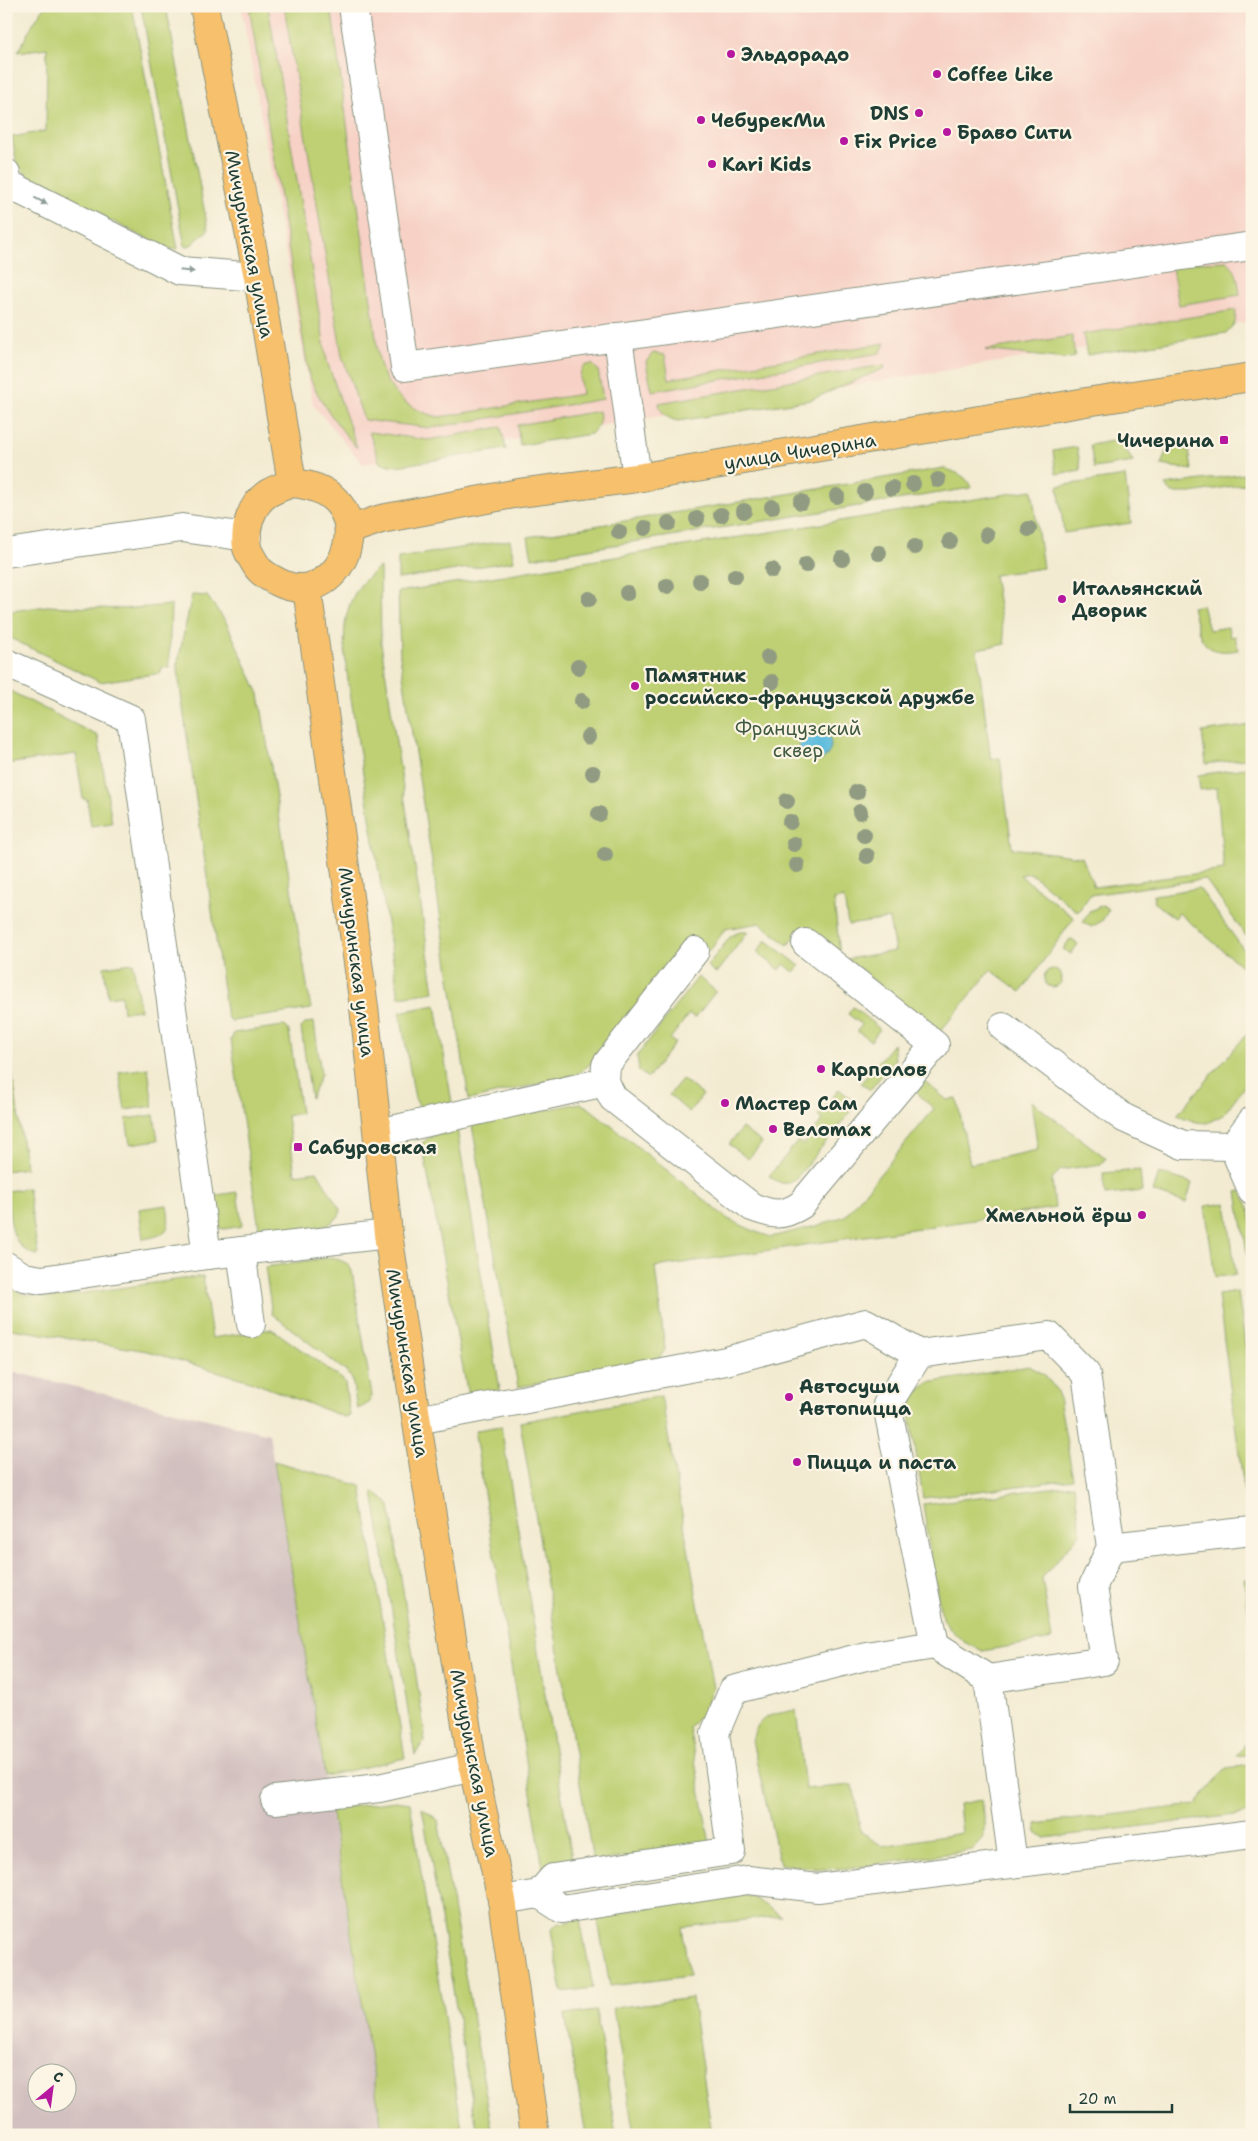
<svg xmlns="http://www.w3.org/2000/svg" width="1258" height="2141" font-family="'Shantell Sans',sans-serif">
<rect width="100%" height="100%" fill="#fcf5e5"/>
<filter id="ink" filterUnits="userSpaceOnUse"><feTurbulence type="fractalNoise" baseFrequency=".02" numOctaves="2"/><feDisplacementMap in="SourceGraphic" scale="10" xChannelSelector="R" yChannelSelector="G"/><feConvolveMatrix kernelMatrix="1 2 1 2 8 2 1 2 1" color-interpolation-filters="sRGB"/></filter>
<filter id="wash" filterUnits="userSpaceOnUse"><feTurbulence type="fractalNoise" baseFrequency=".0096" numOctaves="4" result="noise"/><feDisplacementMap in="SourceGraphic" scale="20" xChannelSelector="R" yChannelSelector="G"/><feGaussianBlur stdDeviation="1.12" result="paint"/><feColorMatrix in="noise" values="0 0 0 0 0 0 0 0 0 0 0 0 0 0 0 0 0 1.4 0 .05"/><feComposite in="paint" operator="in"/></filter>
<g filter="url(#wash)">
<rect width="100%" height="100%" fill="#f3ebd1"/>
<!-- built -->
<path fill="#f7d1c6" d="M241 6H1252V321L363 464 313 405Z"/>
<!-- industrial -->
<path fill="#d2bfbf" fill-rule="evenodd" d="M6 1370 269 1434 383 2135H6ZM38 2074H68V2104H38Z"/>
<!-- green -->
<g fill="#bed073" stroke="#6e8654">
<path d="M45 6H132L178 249H169L158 245 31 179 17 165 12 137 46 131 47 48 18 52 31 27Z"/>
<path d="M141 6H166L208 230 191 245 185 247Z"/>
<path d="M249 6H268L327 361 357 448C338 426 321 404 309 376Z"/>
<path d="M284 6H331L379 360C387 392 407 410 439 417L582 394C581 385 577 375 584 366L592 364 598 370 603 399 430 428 364 420 342 356Z"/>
<path d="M1227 261C1238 270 1238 282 1240 295L1179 305 1171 263Z"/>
<path d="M1236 310 1235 323 1226 333 1087 355 1083 334Z"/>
<path d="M1072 336 1075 357 1065 359 985 350Z"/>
<path d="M885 343 880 353 652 391 646 362 653 353 665 355 669 379Z"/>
<path d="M884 365 885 368 810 400 678 421C668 419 660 413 659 403Z"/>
<path d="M599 411C602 421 597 428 591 434L520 445 517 425Z"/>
<path d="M501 427 506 449 396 466 380 463 369 432 428 440Z"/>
<path d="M1118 440 1128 453 1133 462 1094 468 1090 445Z"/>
<path d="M1168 446 1189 450 1192 470 1161 465Z"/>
<path d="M1077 447 1081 470 1056 474 1053 451Z"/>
<path d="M944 468C956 473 967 475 971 488L532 558 528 537Z"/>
<path d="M1252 473V483L1191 493H1172L1165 485Z"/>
<path d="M1125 476 1131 523 1064 533 1058 486Z"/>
<path d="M1032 490 1043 568 994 575 1005 644 977 649 990 754 991 759 1000 758 1012 848 1082 857 1094 887 1224 870 1217 788 1200 790 1198 775 1252 767V944L1205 879 1090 895 1078 912 1030 873 1020 875 1074 918 1021 992 991 970 939 1033 847 959 895 951 889 919 848 925 844 898 834 900 840 954 805 926 788 945 760 923 725 929 710 951 692 937 598 1058 576 1075 469 1100 400 656 398 592Z"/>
<path d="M510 540 514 561 398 579V558Z"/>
<path d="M380 567 381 643 434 992 399 997 349 686C342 641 337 596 380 567Z"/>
<path d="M192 595 207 596 226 622 259 694 311 1009 232 1021 227 1017 177 666Z"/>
<path d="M171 605 169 667 161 668V673L100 682 8 637 6 612 46 606 123 609Z"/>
<path d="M1202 605 1209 630 1228 627 1230 637 1235 636 1238 650C1201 657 1200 637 1192 607Z"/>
<path d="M6 689 98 736 112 823 91 826 87 799H83L76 754 6 764Z"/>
<path d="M1252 725V758L1206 764 1202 732Z"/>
<path d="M1199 888 1252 961V975L1179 913 1175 918 1153 902 1154 895Z"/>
<path d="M1102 905 1109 909 1102 921 1091 927 1083 922 1090 911Z"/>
<path d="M739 932H748L716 973 707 966 731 936Z"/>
<path d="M1070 939 1078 944 1071 954 1063 949Z"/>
<path d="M766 940 800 966 794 972 784 964 780 970 757 952Z"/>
<path d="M133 963 140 1010 123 1012 121 995 108 997 104 967Z"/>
<circle cx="1053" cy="978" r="9"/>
<path d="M698 977 716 991 695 1018 689 1014 670 1039 675 1043 648 1078 639 1071 637 1056Z"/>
<path d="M436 1005 452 1103 421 1108 415 1099 400 1012Z"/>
<path d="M853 1007 880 1029 871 1041 857 1031 862 1025 848 1014Z"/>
<path d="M314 1022 321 1074 311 1098 301 1028 306 1023Z"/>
<path d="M283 1026 286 1027 289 1031 301 1113 287 1116 295 1174 317 1171 341 1211 338 1217 327 1226 260 1235 231 1040 234 1033Z"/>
<path d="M1252 1028V1076L1223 1115 1207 1123 1196 1122 1177 1115Z"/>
<path d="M893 1044 895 1059 870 1090 861 1083Z"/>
<path d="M9 1051 26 1168 6 1171V1052Z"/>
<path d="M148 1068 153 1106 125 1110 119 1072Z"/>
<path d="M682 1079 703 1095 689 1112 669 1095Z"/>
<path d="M923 1080 947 1100 957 1099 970 1164 1038 1150 1031 1101 1106 1158 1101 1164 1060 1170 1052 1180 1055 1208 655 1267 665 1350 656 1362 518 1387 472 1125 580 1103 589 1108 728 1219 756 1232 771 1237 816 1226 845 1216 934 1109 914 1090Z"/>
<path d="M839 1089 857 1104 795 1180C785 1187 778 1182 769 1176L798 1141 803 1145 823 1120 818 1116Z"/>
<path d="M154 1115 158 1140 130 1144 126 1119Z"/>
<path d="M742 1128 762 1143 748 1159 729 1144Z"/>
<path d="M457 1129 500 1390 468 1396 422 1143C431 1134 445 1131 457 1129Z"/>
<path d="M1140 1170 1142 1191 1105 1195 1103 1173Z"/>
<path d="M1159 1173 1192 1183 1186 1203 1153 1192Z"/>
<path d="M28 1188 38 1255C8 1251 10 1213 7 1191Z"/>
<path d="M1241 1191C1256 1215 1252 1243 1252 1270L1250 1271 1237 1192Z"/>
<path d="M237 1192 242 1226 224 1229 216 1227 211 1199 218 1195Z"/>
<path d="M1226 1203 1236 1275 1215 1277 1205 1206Z"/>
<path d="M167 1205C171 1229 169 1235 143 1239L139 1209Z"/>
<path d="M333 1257 348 1264 352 1271 372 1396C369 1404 365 1406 357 1409L352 1379 348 1373 272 1314 265 1267Z"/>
<path d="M203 1276 212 1338 272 1329 342 1379 345 1384 350 1416 344 1417 247 1380 147 1351 6 1328V1286L24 1294 50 1298Z"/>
<path d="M1238 1292 1252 1397V1512L1247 1513 1218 1295Z"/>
<path d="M1029 1366 1044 1374 1058 1392 1073 1479 923 1498 909 1408 915 1394 928 1383Z"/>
<path d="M661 1396 713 1688 704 1712 689 1727 710 1844 593 1862 520 1422Z"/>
<path d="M501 1426 573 1865 543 1869 475 1435 477 1430Z"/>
<path d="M274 1461 361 1486 405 1758 325 1776Z"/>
<path d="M1074 1485 1081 1532 1042 1578 1052 1639 983 1651 964 1642 952 1631 944 1620 940 1608 932 1567 923 1504Z"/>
<path d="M373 1492 382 1497 390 1506 425 1734 424 1741 415 1755Z"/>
<path d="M1252 1578V1639L1244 1579Z"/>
<path d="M796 1710 805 1789 853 1785 861 1833 883 1846 962 1833 959 1804 981 1800C985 1824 991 1833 972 1850L853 1868 823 1869 780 1864 752 1741C758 1714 771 1715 796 1710Z"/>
<path d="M1252 1736V1754L1236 1756Z"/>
<path d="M1252 1765V1813L1044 1838 1037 1833 1036 1824 1195 1805 1226 1768Z"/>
<path d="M396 1801 410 1803 463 2135H383L331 1809Z"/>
<path d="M422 1808 438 1820 493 2135H478Z"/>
<path d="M735 1892 754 1898 781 1916 682 1927 689 1976 610 1986 597 1916Z"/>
<path d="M580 1919 593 1988 562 1992 551 1930 557 1924Z"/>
<path d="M692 1998 712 2135H634L613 2008Z"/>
<path d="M596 2011 616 2135H586L565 2015Z"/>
</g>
<!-- water -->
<circle fill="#60bdde" stroke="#407d89" cx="815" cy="745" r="16"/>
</g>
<g filter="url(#ink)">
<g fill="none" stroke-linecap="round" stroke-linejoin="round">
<defs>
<g id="minor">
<path d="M353 6 405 367 618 337 637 478"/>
<path d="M6 173 8 184 180 271 258 277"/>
<path d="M618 337 1252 246"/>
<path d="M6 553 182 528 247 537"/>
<path d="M6 663 131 719 207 1255"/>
<path d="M1003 1027 1124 1118 1183 1145 1233 1146"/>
<path d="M605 1082 606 1065 695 951"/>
<path d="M1252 1121 1233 1146 1252 1190"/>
<path d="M379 1133 605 1082 613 1098 752 1207C773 1215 782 1217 801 1205L935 1045 806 943"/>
<path d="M241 1251 251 1324"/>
<path d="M6 1266 24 1277 42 1280 207 1255 388 1234"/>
<path d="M1049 1336 1086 1374 1111 1547 1093 1586 1104 1661 988 1679 935 1645 887 1405 919 1354Z"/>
<path d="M417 1420 726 1361 866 1323 919 1354"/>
<path d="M1111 1547 1252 1531"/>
<path d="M988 1679 1013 1863"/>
<path d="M275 1800 379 1788 473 1767"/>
<path d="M539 1894 562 1909 748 1880 818 1888 1252 1834"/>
<path d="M502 1900 539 1894 553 1878 731 1851 715 1733 733 1690 866 1656 935 1645"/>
</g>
<g id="major">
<path d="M204 6 258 277 292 483"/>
<path d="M292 483C390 491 344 614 280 583 272 579 260 573 256 565 253 560 249 554 247 548 244 529 251 505 267 494 275 489 284 486 292 483Z"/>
<path d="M349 530 381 519 519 493 637 478 1086 402 1252 377"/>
<path d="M307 588 364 1007 388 1234 419 1436 473 1767 502 1900 535 2135"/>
</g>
</defs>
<!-- minor casing -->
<use href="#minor" stroke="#899482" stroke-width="30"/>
<!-- major casing -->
<use href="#major" stroke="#899482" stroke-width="30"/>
<!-- minor -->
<use href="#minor" stroke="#fff" stroke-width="28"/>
<!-- major -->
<use href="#major" stroke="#f7c06c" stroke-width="28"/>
</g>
<!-- trees -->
<g fill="#909b82">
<circle cx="938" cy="480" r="8"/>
<circle cx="913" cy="484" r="8"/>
<circle cx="892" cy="488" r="8"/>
<circle cx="865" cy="492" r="8"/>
<circle cx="837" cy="496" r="8"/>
<circle cx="801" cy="502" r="8"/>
<circle cx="772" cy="507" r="8"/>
<circle cx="744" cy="511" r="8"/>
<circle cx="721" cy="515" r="8"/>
<circle cx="697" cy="519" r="8"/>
<circle cx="669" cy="523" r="8"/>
<circle cx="645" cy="528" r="8"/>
<circle cx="1029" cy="529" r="8"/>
<circle cx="619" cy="532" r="8"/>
<circle cx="987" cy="535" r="8"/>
<circle cx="950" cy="541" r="8"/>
<circle cx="915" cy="547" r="8"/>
<circle cx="879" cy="553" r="8"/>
<circle cx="842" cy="559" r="8"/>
<circle cx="806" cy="565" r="8"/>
<circle cx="772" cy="570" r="8"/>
<circle cx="735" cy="576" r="8"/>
<circle cx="700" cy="581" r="8"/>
<circle cx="667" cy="586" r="8"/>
<circle cx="627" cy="593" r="8"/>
<circle cx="589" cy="599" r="8"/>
<circle cx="768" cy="657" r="8"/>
<circle cx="578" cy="667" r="8"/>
<circle cx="772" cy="682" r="8"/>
<circle cx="582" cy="701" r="8"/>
<circle cx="588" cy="737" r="8"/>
<circle cx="593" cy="773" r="8"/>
<circle cx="857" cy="792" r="8"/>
<circle cx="787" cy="801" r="8"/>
<circle cx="860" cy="812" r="8"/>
<circle cx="599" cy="814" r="8"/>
<circle cx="790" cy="822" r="8"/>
<circle cx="864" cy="835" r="8"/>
<circle cx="794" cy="844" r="8"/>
<circle cx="605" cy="855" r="8"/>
<circle cx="867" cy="856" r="8"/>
<circle cx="797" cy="865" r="8"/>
</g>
<!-- one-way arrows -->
<defs><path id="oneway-solid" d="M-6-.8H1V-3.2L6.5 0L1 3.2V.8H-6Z" transform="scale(1.25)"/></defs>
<g fill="#8f9e9a">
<use href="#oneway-solid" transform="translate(41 201) rotate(27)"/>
<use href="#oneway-solid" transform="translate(187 271) rotate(6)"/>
</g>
</g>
<!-- markers -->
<g fill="#b5179e" stroke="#fcf5e5" stroke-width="2">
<circle cx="731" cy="54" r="5"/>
<circle cx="937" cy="74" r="5"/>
<circle cx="919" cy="113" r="5"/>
<circle cx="701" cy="120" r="5"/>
<circle cx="947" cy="132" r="5"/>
<circle cx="844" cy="141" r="5"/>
<circle cx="712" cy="164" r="5"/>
<rect x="1219" y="435" width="10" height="10" rx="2.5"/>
<circle cx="1062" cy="599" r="5"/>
<circle cx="635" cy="686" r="5"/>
<circle cx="821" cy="1069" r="5"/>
<circle cx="725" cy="1103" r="5"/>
<circle cx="773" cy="1129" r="5"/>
<rect x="293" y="1142" width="10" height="10" rx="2.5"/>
<circle cx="1142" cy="1215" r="5"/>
<circle cx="789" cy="1397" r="5"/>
<circle cx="797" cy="1462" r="5"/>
</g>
<g text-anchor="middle" stroke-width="4.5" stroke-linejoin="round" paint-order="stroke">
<!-- poi labels -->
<g font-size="19" font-weight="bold" fill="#1f3d34" stroke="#fcf5e5" text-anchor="start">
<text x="741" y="61">Эльдорадо</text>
<text x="947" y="81">Coffee Like</text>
<text x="909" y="120" text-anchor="end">DNS</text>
<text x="711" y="127">ЧебурекМи</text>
<text x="957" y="139">Браво Сити</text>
<text x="854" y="148">Fix Price</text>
<text x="722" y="171">Kari Kids</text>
<text x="1214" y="447" text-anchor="end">Чичерина</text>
<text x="1072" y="595">Итальянский<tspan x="1072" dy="22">Дворик</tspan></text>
<text x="645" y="682">Памятник<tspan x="645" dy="22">российско-французской дружбе</tspan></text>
<text x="831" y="1076">Карполов</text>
<text x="735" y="1110">Мастер Сам</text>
<text x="783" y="1136">Велоmax</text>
<text x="308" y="1154">Сабуровская</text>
<text x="1132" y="1222" text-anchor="end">Хмельной ёрш</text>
<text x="799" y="1393">Автосуши<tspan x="799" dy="22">Автопицца</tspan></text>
<text x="807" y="1469">Пицца и паста</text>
</g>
<!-- street labels -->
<g font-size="19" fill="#1f3d34" stroke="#fcf5e5">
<text transform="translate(250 244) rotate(79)" y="7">Мичуринская улица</text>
<text transform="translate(800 451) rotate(-9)" y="7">улица Чичерина</text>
<text transform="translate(357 962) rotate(83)" y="7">Мичуринская улица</text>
<text transform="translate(408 1363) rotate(81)" y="7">Мичуринская улица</text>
<text transform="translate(475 1763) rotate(79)" y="7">Мичуринская улица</text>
</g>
<!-- park labels -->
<g font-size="19" fill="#3f5a41" stroke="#fcf5e5">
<text x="798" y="735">Французский<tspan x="798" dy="22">сквер</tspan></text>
</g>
</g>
<!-- margin -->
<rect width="1258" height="2141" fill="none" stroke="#fcf5e5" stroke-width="25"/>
<!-- north arrow -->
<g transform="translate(52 2088) rotate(29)"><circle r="24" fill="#fcf5e5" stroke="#a4ab9e"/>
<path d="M0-4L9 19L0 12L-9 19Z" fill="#b5179e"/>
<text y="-8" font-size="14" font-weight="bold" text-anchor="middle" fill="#1f3d34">С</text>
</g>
<!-- scale -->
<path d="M1070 2104v8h102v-8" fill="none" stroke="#1f3d34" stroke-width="2.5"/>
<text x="1078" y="2104" font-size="15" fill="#1f3d34" stroke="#fcf5e5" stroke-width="4" paint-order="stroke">20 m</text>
</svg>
